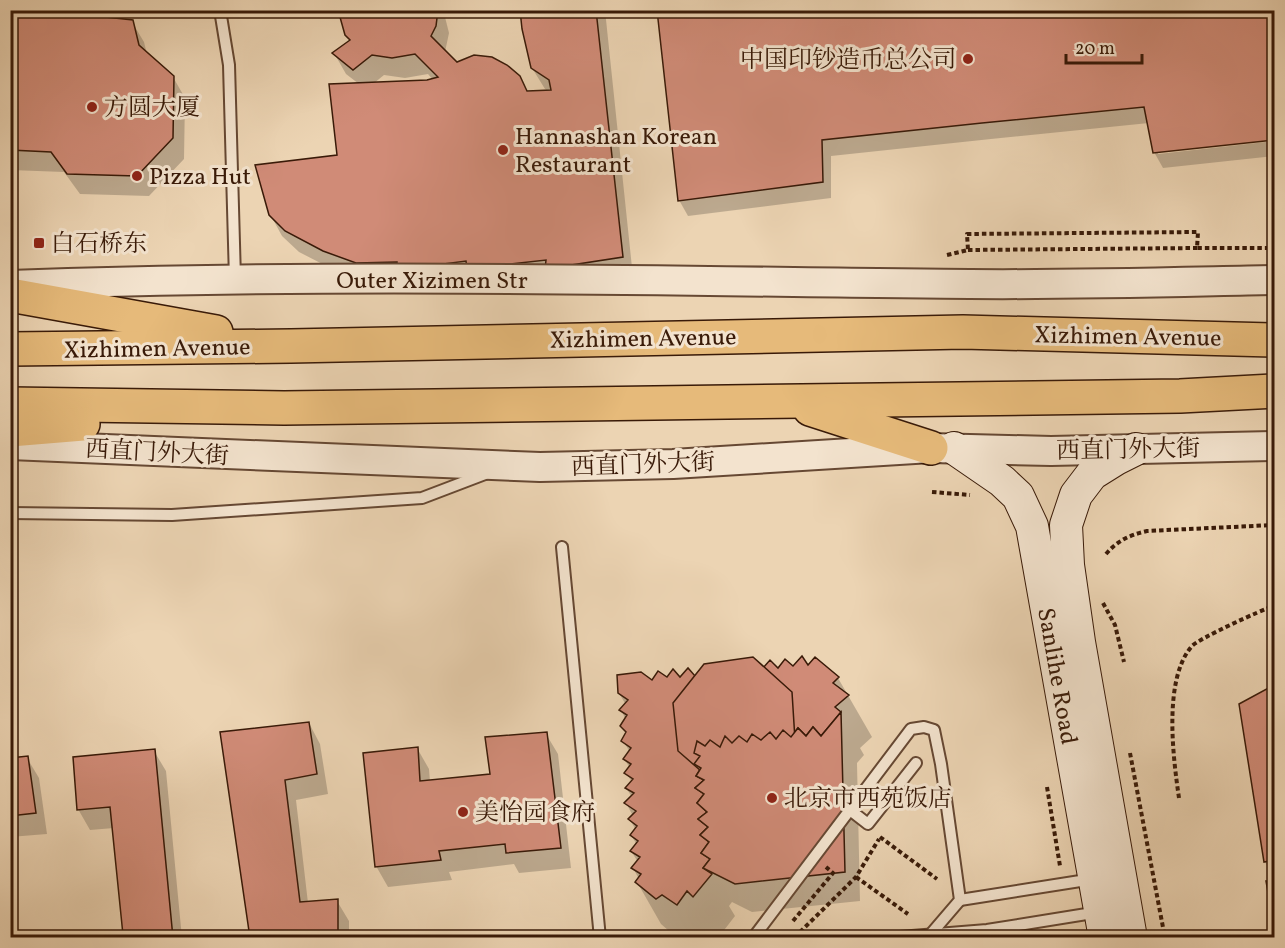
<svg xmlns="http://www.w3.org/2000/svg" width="1285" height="948" font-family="Vollkorn,'Noto Serif SC',serif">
<rect width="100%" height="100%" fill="#ecd4b3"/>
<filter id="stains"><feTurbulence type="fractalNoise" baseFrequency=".00333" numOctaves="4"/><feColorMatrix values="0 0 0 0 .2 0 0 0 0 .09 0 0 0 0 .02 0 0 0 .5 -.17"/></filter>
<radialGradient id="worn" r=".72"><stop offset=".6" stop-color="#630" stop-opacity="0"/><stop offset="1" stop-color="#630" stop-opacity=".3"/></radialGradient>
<!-- shadow -->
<g fill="#0003" fill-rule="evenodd">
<path d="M10 10H117L118 20 132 22 144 42 147 54 173 77 185 98 184 159 149 196 80 194 64 172 10 170Z"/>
<path d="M339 10H493L444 13 449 33 445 52 456 64 527 93 549 92 545 89 532 68 522 10H605L633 277 336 271 299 252 282 236 270 214 338 157 359 84 346 74 334 53 351 41ZM428 74 433 80 373 84 384 75 405 78Z"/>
<path d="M658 10H1274V138L1158 150V154L1274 141V156L1163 168 1154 152 1149 123 991 139 831 156V198L688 216 679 200Z"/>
<path d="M758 666 778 670 808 667 838 678 872 737 860 748 864 755 857 763 860 901 752 912 732 902 729 906 735 916 718 938 711 932 707 938H677L661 924 637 882 639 879 633 868 638 862 631 851 637 845 631 835 636 830 630 820 633 816 626 803 632 797 626 788 632 782 626 773 630 768 624 759 630 752 623 741 627 735 622 726 626 720 621 710 626 705 619 693 652 682 667 679H695Z"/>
<path d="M1274 686V878L1265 862 1241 705Z"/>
<path d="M309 723 320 744 328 794 296 800 308 903 337 901 349 921V938H252L221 733Z"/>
<path d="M546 734 558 754 571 868 519 873 514 864 449 872 452 880 388 887 376 866 417 748 429 769 430 782 491 775Z"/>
<path d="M154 751 166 771 182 938H89L125 936 114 828 90 830 78 809Z"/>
<path d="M27 758 39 778 47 834 10 837V760Z"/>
<path d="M1267 882H1274V919Z"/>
</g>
<!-- building -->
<g fill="#d08b77" stroke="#391a08" stroke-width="1.5">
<path d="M10 10H106V17L133 20 139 45 174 76 173 138 137 176 67 174 51 152 10 150Z"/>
<path d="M338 10H438L436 26 431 36 457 62 474 55 492 57 507 65 520 76 527 91 551 90 549 80 531 68 522 29 520 10H596L623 257 545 269 546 260 467 269 466 261 397 270V262L356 263 323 251 285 231 269 215 255 165 337 155 329 84 427 80 438 77 415 54 392 58 372 55 353 70 332 53 350 40 345 35Z"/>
<path d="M657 10H1274V140L1153 153 1144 107 982 123 822 140 823 182 678 201Z"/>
<path d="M802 656 808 665 815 657 839 677 833 683 849 695 835 707 841 712 821 736 813 727 806 736 798 728 791 737 783 730 776 739 770 732 761 740 752 734 747 742 739 736 732 743 725 736 720 747 710 740 705 746 697 741 694 753 700 756 694 764 701 768 696 776 704 780 695 788 704 794 697 803 707 812 698 819 708 827 700 835 709 842 701 853 710 859 703 868 712 874 693 897 687 891 677 905 662 895 656 899 635 882 641 874 631 868 640 857 630 851 638 841 630 835 637 826 628 819 636 811 624 803 634 793 625 788 633 779 624 773 631 764 623 759 631 748 621 741 626 732 620 726 627 715 619 710 628 700 618 693 617 675 641 672 652 680 658 671 667 677 673 669 680 677 688 668 695 676 703 668 713 676 719 666 731 676 738 665 749 671 756 662 763 668 770 660 778 668 785 659 793 666Z"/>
<path d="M753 657 792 692 795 740 763 780 716 784 678 751 673 703 704 664Z"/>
<path d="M1274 685V860L1264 862 1239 704Z"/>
<path d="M841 712 845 872 735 884 703 868 710 859 701 853 709 842 700 835 708 827 698 819 707 812 697 803 704 794 695 788 704 780 696 776 701 768 694 764 700 756 694 753 697 741 705 746 710 740 720 747 725 736 732 743 739 736 747 742 752 734 761 740 770 732 776 739 783 730 791 737 798 728 806 736 813 727 821 736Z"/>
<path d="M309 722 317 774 285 780 300 902 338 899V938H250L220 732Z"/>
<path d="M547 732 561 848 506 853 505 844 439 851 441 860 375 867 363 753 418 747 420 781 490 774 485 737Z"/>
<path d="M155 749 173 938H87V934L123 935 110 807 77 810 73 757Z"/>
<path d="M28 756 36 813 10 816V758Z"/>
<path d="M1266 881H1274V927Z"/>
<path d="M20 931 21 938H10V932Z"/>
</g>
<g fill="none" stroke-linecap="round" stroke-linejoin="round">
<defs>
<g id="service">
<path d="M220 10 229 65 235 279"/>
<path d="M10 513 172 515 422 498 485 474"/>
<path d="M562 547 600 938"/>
<path d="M850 810 868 824 916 763"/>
<path d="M960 900 1093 879"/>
<path d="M753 938 911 729 924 727 934 730 941 764 960 900 930 935"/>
<path d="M887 938 987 930 1099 912"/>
</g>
<g id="tertiary">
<path d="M10 285C330 273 650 281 970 284 1071 285 1173 282 1274 280"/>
<path d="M10 445 540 467 673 464 931 448 1051 451 1274 446"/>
</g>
<g id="secondary">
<path d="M954 448 1002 481 1018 496 1032 526 1105 938"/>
<path d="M1131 938 1079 642 1068 565 1066 525 1076 495 1092 474 1116 459 1136 449"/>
</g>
<g id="trunk">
<path d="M10 295 216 332"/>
<path d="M10 349 291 346 963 332 1274 340"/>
<path d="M10 404 284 408 1180 396 1274 391"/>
<path d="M810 409 931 448"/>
<path d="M10 430 83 424"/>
</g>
</defs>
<!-- service casing -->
<use href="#service" stroke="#664833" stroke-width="14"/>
<!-- tertiary casing -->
<use href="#tertiary" stroke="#664833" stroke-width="32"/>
<!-- secondary casing -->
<use href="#secondary" stroke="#391a08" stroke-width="34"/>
<!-- trunk casing -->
<use href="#trunk" stroke="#391a08" stroke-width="36"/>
<!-- path -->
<g stroke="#391a08" stroke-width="4" stroke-dasharray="4.5 3" stroke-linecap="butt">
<path d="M968 250 1197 248"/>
<path d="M947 255 968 250 967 234 1198 232 1197 248H1274"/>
<path d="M932 492 970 495"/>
<path d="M1106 554C1118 540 1130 535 1147 531L1274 525"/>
<path d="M1103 603 1115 625 1124 662"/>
<path d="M1130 753 1165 938"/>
<path d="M1047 787 1060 866"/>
<path d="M1179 798C1173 757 1163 679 1192 646 1200 638 1261 610 1274 606"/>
<path d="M880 837 937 879"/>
<path d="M856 877 908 914"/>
<path d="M793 921 833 873 826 867"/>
<path d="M800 932 856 877 879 839"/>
</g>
<!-- service -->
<use href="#service" stroke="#f3e3ce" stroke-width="10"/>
<!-- tertiary -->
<use href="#tertiary" stroke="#f3e3ce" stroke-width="28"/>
<!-- secondary -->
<use href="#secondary" stroke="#f3e3ce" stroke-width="32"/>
<!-- trunk -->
<use href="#trunk" stroke="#e6ba7a" stroke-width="33"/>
</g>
<!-- markers -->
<g fill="#8f2418" stroke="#f3e3ce" stroke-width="2">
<circle cx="968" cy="59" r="6"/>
<circle cx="92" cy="107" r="6"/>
<circle cx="503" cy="150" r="6"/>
<circle cx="137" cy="176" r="6"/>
<rect x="33" y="237" width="12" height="12" rx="3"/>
<circle cx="772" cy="798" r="6"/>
<circle cx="463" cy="812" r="6"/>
</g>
<g text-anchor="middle" stroke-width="6" stroke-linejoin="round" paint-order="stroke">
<!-- poi labels -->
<g font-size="24" fill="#391a08" stroke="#f3e3ce" text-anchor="start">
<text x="956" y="67" text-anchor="end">中国印钞造币总公司</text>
<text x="104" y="115">方圆大厦</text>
<text x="515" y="144">Hannashan Korean<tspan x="515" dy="28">Restaurant</tspan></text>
<text x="149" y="184">Pizza Hut</text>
<text x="51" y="251">白石桥东</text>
<text x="784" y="806">北京市西苑饭店</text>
<text x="475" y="820">美怡园食府</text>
</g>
<!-- street labels -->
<g font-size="24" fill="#391a08" stroke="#f3e3ce">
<text x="432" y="288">Outer Xizimen Str</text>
<text transform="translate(1128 336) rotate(1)" y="8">Xizhimen Avenue</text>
<text transform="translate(643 338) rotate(-1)" y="8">Xizhimen Avenue</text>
<text transform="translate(157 348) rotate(-1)" y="8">Xizhimen Avenue</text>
<text transform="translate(1128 449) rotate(-1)" y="8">西直门外大街</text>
<text transform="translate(157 452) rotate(3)" y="8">西直门外大街</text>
<text transform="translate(643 464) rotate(-2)" y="8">西直门外大街</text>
<text transform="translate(1058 676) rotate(80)" y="8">Sanlihe Road</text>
</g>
</g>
<!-- margin -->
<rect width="1285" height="948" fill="none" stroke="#ecd4b3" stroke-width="36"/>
<rect x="12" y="12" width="1261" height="924" fill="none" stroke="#391a08" stroke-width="3"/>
<rect x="18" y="18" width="1249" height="912" fill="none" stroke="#391a08" stroke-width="1.5"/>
<!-- scale -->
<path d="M1066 54v9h76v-9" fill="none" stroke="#391a08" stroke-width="3"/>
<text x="1075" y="54" font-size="18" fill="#391a08" stroke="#f3e3ce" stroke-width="4.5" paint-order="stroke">20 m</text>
<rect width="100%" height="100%" filter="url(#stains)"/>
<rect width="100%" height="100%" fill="url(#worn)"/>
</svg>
